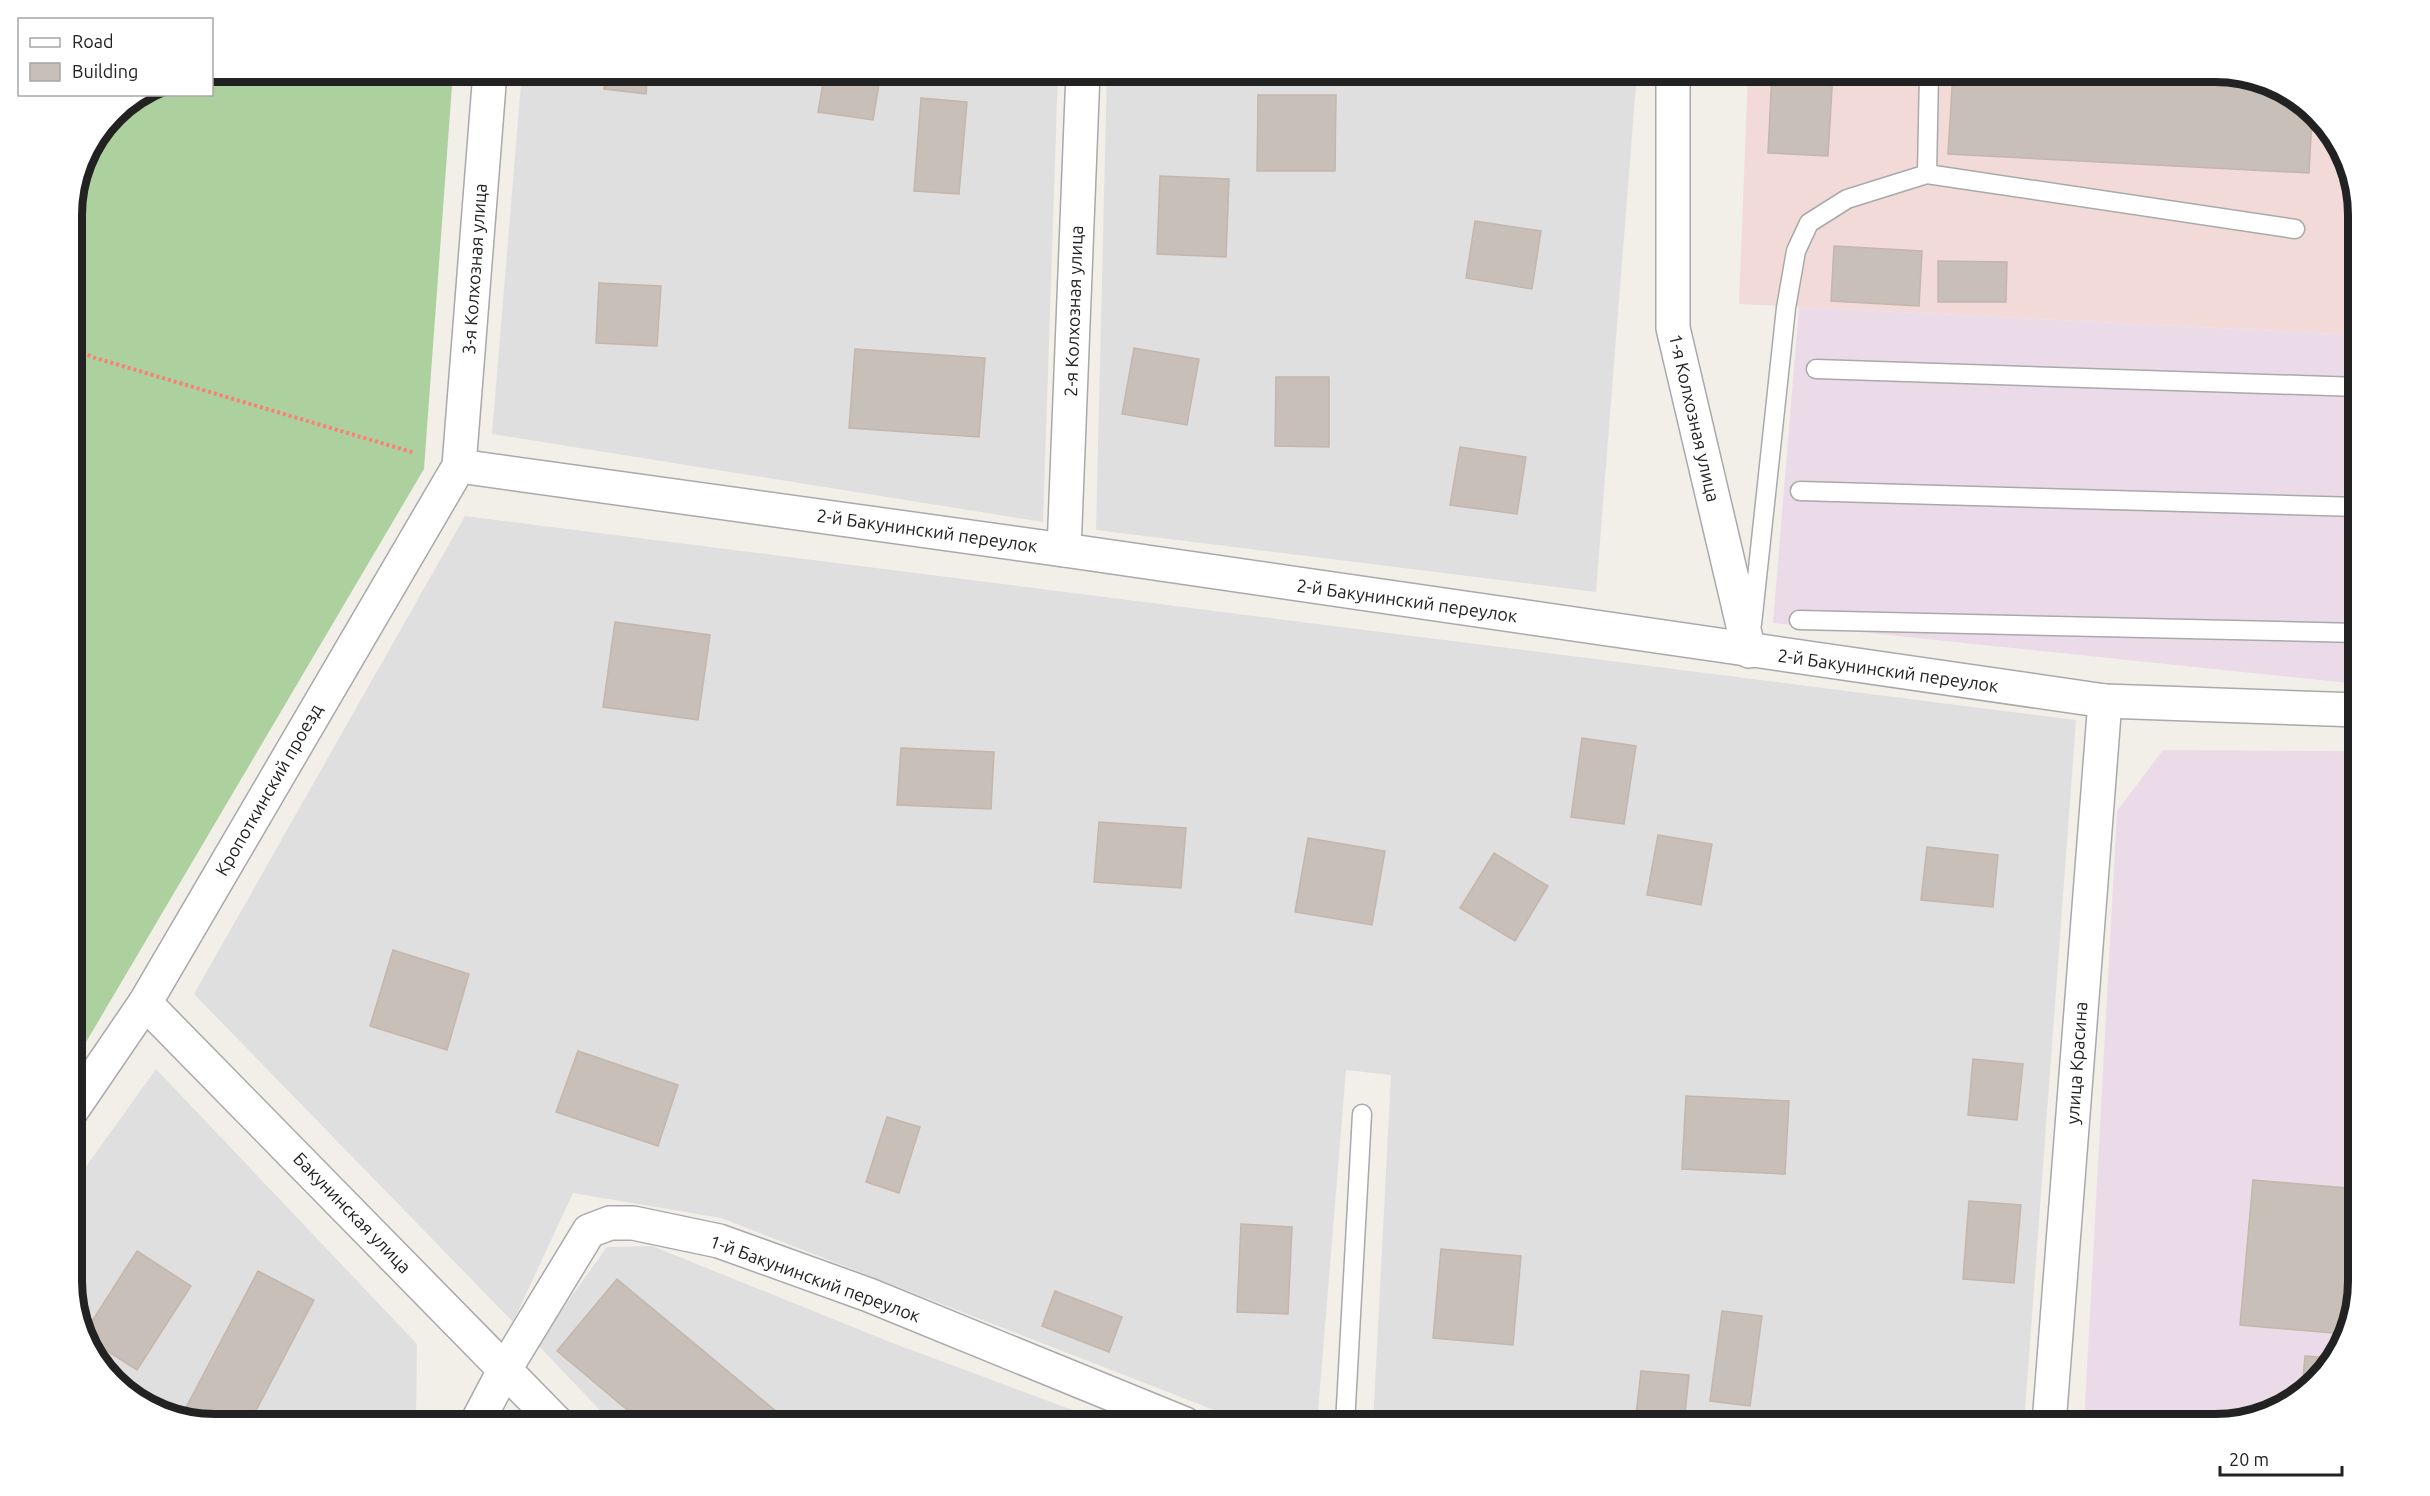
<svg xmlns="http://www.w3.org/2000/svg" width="2430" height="1496" font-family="Ubuntu,sans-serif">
<rect width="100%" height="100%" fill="#f2efe9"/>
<!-- residential -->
<g fill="#e0dfdf">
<path d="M522 72H1058L1043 522 492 434Z"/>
<path d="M1107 72H1637L1596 592 1096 530Z"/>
<path d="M465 516 2076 720 2024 1424H1373L1391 1075 1346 1070 1317 1424H1250L721 1218 573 1193 513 1322 194 994Z"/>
<path d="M156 1069 417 1344 416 1424H216L144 1405 91 1352 72 1289V1186Z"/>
<path d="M652 1246 890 1342 1110 1424H613L537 1344 607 1247Z"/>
</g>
<!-- commercial -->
<path fill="#f2dad9" d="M1748 72H2214L2287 91 2339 144 2358 207V335L1739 304Z"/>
<!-- industrial -->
<g fill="#ebdbe8">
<path d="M1799 307 2358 335V684L1773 623Z"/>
<path d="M2163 750 2358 751V1281L2339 1352 2286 1405 2215 1424H2084L2117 811Z"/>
</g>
<!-- forest -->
<path fill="#add19e" d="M453 72 424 469 72 1066V207L83 160 114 114 143 95 212 94V73Z"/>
<!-- building -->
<g fill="#c7bfb8" stroke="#c4b6ab" stroke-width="1.5">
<path d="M606 72H648L646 94 604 89Z"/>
<path d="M825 72H881L873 120 818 112Z"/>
<path d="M1772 72H1833L1828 156 1768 153Z"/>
<path d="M1953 72H2214L2286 91 2312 117 2309 173 1948 154Z"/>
<path d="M1258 95H1336L1335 171H1257Z"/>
<path d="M921 98 967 102 959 194 914 191Z"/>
<path d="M1160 176 1229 179 1226 257 1157 254Z"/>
<path d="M1475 221 1541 231 1532 289 1466 278Z"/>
<path d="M1834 246 1922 251 1919 306 1831 301Z"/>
<path d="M1938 261 2007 262 2006 302H1938Z"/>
<path d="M599 283 661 286 657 346 596 343Z"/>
<path d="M1134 348 1199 359 1187 425 1122 414Z"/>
<path d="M855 349 985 358 979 437 849 428Z"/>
<path d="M1276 377H1329V447L1275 446Z"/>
<path d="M1460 447 1526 457 1517 514 1450 505Z"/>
<path d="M615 622 710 635 698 720 603 707Z"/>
<path d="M1582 738 1636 746 1624 824 1571 817Z"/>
<path d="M901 748 994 752 991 809 897 805Z"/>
<path d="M1099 822 1186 828 1181 888 1094 882Z"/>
<path d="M1658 835 1712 844 1701 905 1647 895Z"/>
<path d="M1308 838 1385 851 1372 925 1295 912Z"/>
<path d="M1927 847 1998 855 1993 907 1921 900Z"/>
<path d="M1494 853 1548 886 1515 941 1460 908Z"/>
<path d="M393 950 469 974 447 1050 370 1026Z"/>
<path d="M578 1051 678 1085 658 1146 556 1112Z"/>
<path d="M1973 1059 2023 1064 2017 1120 1968 1115Z"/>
<path d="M1686 1096 1789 1101 1785 1174 1682 1169Z"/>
<path d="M887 1117 920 1127 899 1193 866 1182Z"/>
<path d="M2253 1180 2358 1189V1281L2344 1334 2240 1325Z"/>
<path d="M1969 1201 2021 1205 2014 1283 1963 1279Z"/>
<path d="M1241 1224 1292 1227 1288 1314 1237 1312Z"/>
<path d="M1441 1249 1521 1256 1513 1345 1433 1338Z"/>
<path d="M137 1251 191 1286 137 1370 87 1338 85 1332Z"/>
<path d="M258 1271 314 1300 249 1424H216L182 1415Z"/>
<path d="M617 1279 789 1422 787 1424H644L557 1351Z"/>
<path d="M1055 1291 1122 1317 1109 1352 1042 1326Z"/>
<path d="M1722 1311 1762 1316 1750 1406 1710 1401Z"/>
<path d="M2305 1356 2333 1358 2302 1389Z"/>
<path d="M1641 1371 1689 1375 1684 1424H1635Z"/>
</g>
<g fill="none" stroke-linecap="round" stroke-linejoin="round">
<defs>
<g id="service">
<path d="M1929 72 1927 174 2295 229"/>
<path d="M1816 369 2358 387"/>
<path d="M1800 491 2358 507"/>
<path d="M1799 620 2358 633"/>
<path d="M1752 624 1786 308 1796 251 1809 223 1847 199 1927 174"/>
<path d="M1345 1424 1362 1114"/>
</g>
<g id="minor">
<path d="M1673 72V328L1749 651"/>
<path d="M459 466 1064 550 2105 701 2358 710"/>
<path d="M1064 550 1083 72"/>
<path d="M145 1003 558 1424"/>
<path d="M72 1110 145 1003 459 466 490 72"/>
<path d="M476 1424 505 1369 589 1231 610 1223H633L719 1241 869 1295 1185 1424"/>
<path d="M2049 1424 2105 701"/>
</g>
</defs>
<!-- service casing -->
<use href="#service" stroke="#a9a9a9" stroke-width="21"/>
<!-- minor casing -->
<use href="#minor" stroke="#a9a9a9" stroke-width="36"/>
<!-- path -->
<path stroke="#fa8072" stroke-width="4" stroke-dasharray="3 3" stroke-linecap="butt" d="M72 346 92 357 415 453"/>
<!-- service -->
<use href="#service" stroke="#fff" stroke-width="18"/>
<!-- minor -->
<use href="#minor" stroke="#fff" stroke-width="33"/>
</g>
<g text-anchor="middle" stroke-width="4.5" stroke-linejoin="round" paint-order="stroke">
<!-- street labels -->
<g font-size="18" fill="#222" stroke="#fff">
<text transform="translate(475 269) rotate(-86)" y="6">3-я Колхозная улица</text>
<text transform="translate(1074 311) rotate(-88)" y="6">2-я Колхозная улица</text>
<text transform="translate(1694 418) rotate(77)" y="6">1-я Колхозная улица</text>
<text transform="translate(927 531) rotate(8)" y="6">2-й Бакунинский переулок</text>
<text transform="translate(1407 601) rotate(8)" y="6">2-й Бакунинский переулок</text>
<text transform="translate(1888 671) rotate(8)" y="6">2-й Бакунинский переулок</text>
<text transform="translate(269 790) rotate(-60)" y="6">Кропоткинский проезд</text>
<text transform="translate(2077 1063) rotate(-86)" y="6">улица Красина</text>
<text transform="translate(352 1213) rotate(46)" y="6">Бакунинская улица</text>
<text transform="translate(815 1279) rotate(20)" y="6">1-й Бакунинский переулок</text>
</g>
</g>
<!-- crop -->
<path d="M0 0H2430V1496H0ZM215 82H2215A133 133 0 0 1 2348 215V1281A133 133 0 0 1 2215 1414H215A133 133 0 0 1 82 1281V215A133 133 0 0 1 215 82Z" fill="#fff" fill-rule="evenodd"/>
<path fill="none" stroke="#222" stroke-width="8" d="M215 82H2215A133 133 0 0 1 2348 215V1281A133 133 0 0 1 2215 1414H215A133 133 0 0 1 82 1281V215A133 133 0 0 1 215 82Z"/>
<!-- legend -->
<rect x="18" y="18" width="195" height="78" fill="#ffffff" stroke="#a7a7a7" stroke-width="1.5"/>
<rect x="30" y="38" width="30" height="9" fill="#ffffff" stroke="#a7a7a7" stroke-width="1.5"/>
<text x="72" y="48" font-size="18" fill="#222222">Road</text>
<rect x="30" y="63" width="30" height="18" fill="#c7bfb8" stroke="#a7a7a7" stroke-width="1.5"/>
<text x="72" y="78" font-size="18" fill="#222222">Building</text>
<!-- scale -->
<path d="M2220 1466v9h122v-9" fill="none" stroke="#222222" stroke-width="3"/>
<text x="2229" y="1466" font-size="18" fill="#222222" stroke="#ffffff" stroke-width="4.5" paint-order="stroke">20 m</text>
</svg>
